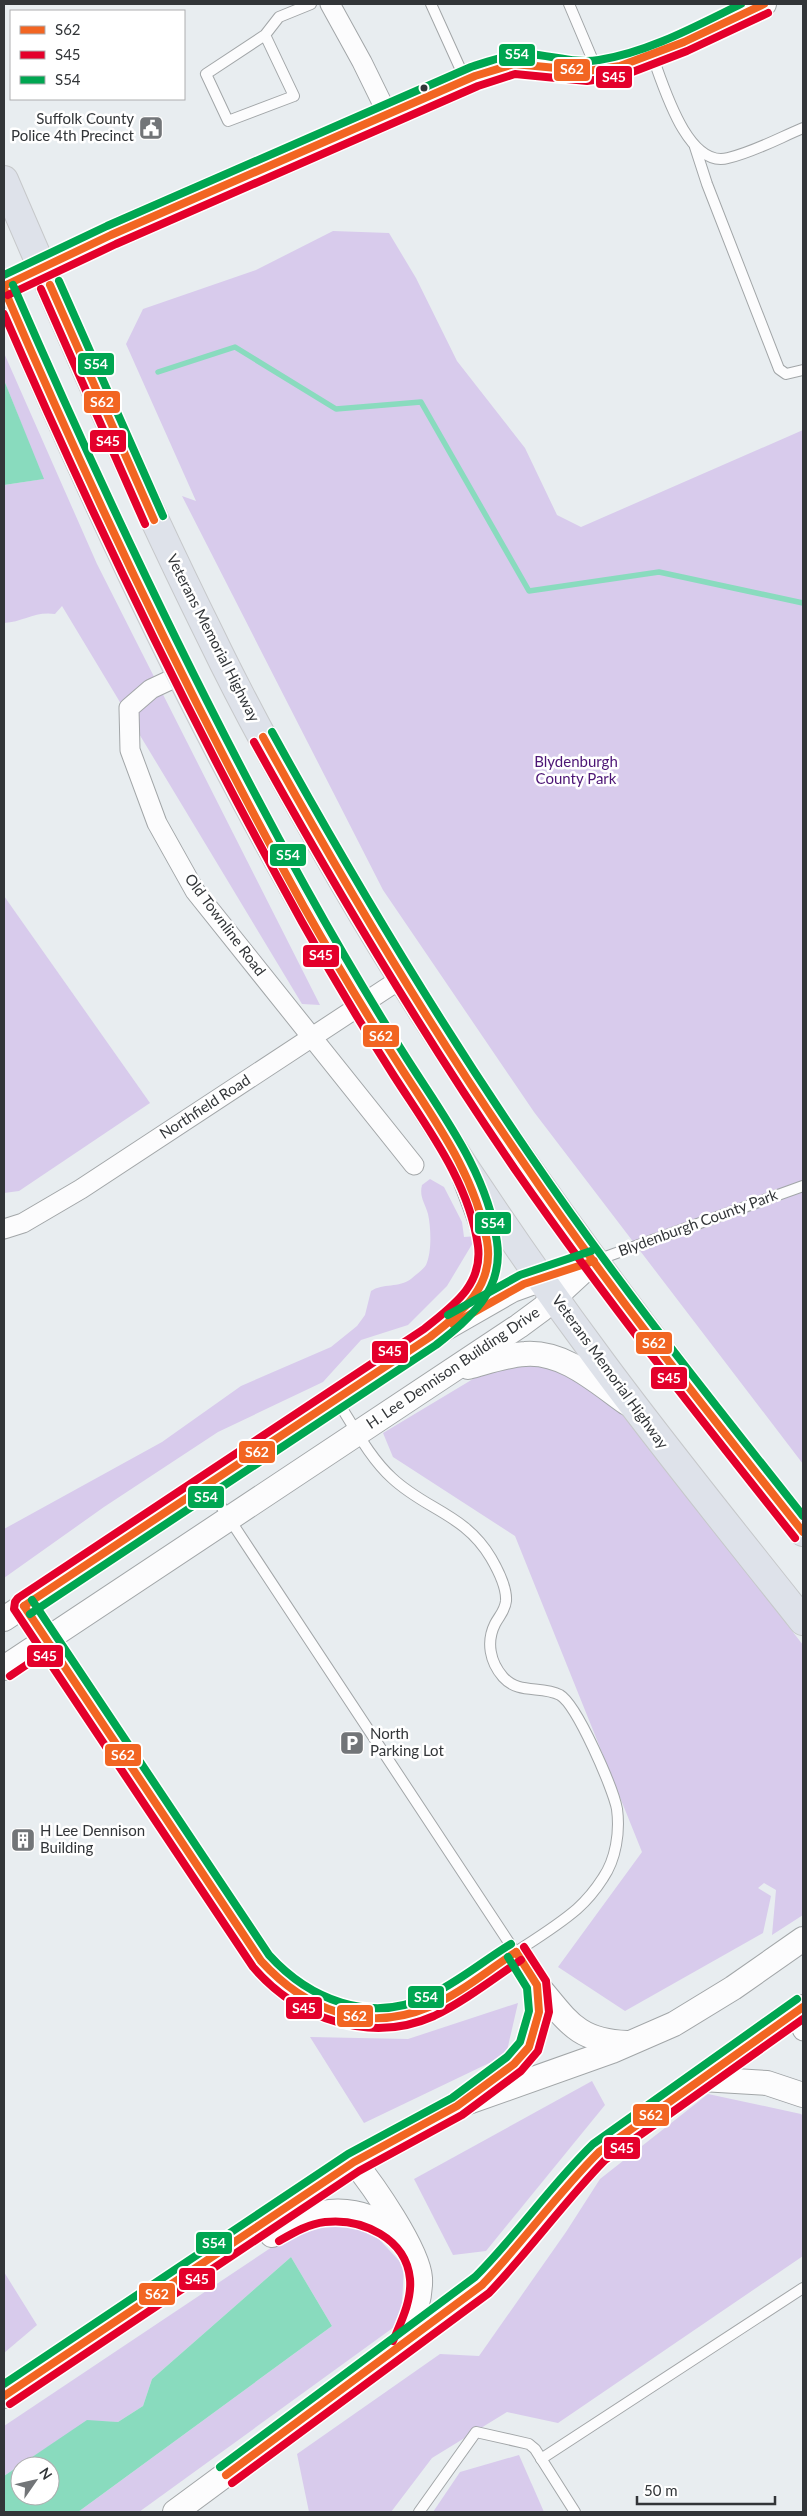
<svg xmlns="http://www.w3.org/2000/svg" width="807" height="2516" font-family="Lato,sans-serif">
<rect width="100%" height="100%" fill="#e8edf0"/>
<!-- green -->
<g fill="#d8cbec">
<path d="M333 231 389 233 416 278 457 361 525 448 557 515 581 527 803 430V1464L534 1112 383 890 182 496 196 501 126 344 143 309 256 270Z"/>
<path d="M4 353 97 564 320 1005 302 1004 62 606 55 614C35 611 23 622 4 623V485L43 479 4 380Z"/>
<path d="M4 896 150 1103 19 1191 4 1193Z"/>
<path d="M430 1179 444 1187 462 1222 464 1237 477 1236 447 1286 408 1325 361 1340 323 1382 218 1432 104 1507 4 1578V1529L162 1442 241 1386 331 1347 357 1326 365 1315 371 1291C383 1283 399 1288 411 1279 415 1275 423 1270 426 1265 432 1252 431 1228 428 1214 425 1203 419 1197 422 1185Z"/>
<path d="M526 1359 567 1367 607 1394 803 1645V1915L772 1935 776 1890 764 1883 758 1888 771 1896 763 1933 625 2011 558 1967 642 1852 515 1536 393 1457 383 1433 478 1376Z"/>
<path d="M518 2003 506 2055 364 2123 310 2037 408 2039Z"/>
<path d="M592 2081 605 2105 486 2251 453 2255 414 2179Z"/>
<path d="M708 2094 801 2114 803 2116V2256L558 2423 507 2412 432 2458 391 2512H309L297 2454 440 2354 479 2356 566 2232 600 2179Z"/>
<path d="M363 2222 404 2266 401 2322 139 2512H78L332 2326 291 2257 152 2379 143 2406 118 2422 87 2421 4 2476V2426L302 2227Z"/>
<path d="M4 2272 37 2325 4 2353Z"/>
<path d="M519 2455 544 2512H433L460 2472Z"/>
</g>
<!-- water -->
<g fill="#89dbbe" fill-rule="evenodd">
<path d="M4 380 44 479 4 485Z"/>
<path d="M291 2257 332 2326 78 2512H4V2476L87 2420 118 2422 143 2406 152 2379ZM20 2466H50V2496H20Z"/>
</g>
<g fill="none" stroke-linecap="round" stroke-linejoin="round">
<!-- stream -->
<path stroke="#89dbbe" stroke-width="5.5" d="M158 372 235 347 336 409 421 402 529 591 659 572 803 603"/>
<defs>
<g id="service">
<path d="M431 4 465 79"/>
<path d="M569 4 597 70"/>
<path d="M265 35 294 96 228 121 206 74 265 35 279 17 311 4"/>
<path d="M652 55C663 84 687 169 728 158 754 152 779 138 803 128"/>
<path d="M695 147 707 184 779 369 786 374 803 370"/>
<path d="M597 1260 803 1186"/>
<path d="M207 1485 537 1985"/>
<path d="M24 1606 261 1961C294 2004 349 2026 402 2016 440 2008 473 1979 505 1959 529 1943 555 1928 577 1909 587 1900 596 1889 603 1878 616 1859 620 1832 617 1809 613 1788 577 1705 560 1695 541 1685 519 1695 503 1677 490 1662 486 1642 495 1624 499 1616 505 1611 506 1601 507 1587 498 1570 491 1558 465 1514 426 1510 392 1478 369 1457 353 1425 336 1399"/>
<path d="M541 2459 803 2288"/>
<path d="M419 2512 476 2432 529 2444 535 2449 575 2512"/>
</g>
<g id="minor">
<path d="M330 4 362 62 387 113"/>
<path d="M181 675 151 689 129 708 130 750 157 823 195 891 414 1165"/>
<path d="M4 1229 23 1223 81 1189 402 978"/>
<path d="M794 2014 803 2031"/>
</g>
<g id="tertiary">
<path d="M4 286C98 237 197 200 294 157 363 126 429 90 502 67 534 57 568 75 600 70 652 62 716 26 764 4"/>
<path d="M460 1312C508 1273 482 1226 465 1179"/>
<path d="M468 1367C487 1362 506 1355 525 1354 564 1351 597 1382 627 1403"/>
<path d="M4 1619 430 1337 512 1290 587 1263"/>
<path d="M4 1668 519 1326 542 1309 594 1261"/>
<path d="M537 1985C567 2020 576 2041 627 2043"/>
<path d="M702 2079 767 2083 803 2095"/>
<path d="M485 2086C530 2054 541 2041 537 1985"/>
<path d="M354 2162C373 2185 418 2250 420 2278 421 2302 411 2323 403 2344"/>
<path d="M272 2235C317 2205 358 2202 402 2236"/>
<path d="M4 2396 373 2151 457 2106 612 2051 674 2024 733 1988 803 1939"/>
<path d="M175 2512 482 2285C526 2245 555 2193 599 2152L803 2007"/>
</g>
<g id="trunk">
<path d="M4 180C70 333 136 486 210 635 250 718 296 799 342 879 476 1110 636 1323 803 1532"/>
<path d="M4 289C102 519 209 747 337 963 418 1100 506 1234 601 1362 666 1450 735 1535 803 1621"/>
</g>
</defs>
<!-- service casing -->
<use href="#service" stroke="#a2a6a8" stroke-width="12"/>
<!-- minor casing -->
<use href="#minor" stroke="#a2a6a8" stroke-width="21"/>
<!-- tertiary casing -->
<use href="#tertiary" stroke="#a2a6a8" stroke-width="26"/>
<!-- trunk casing -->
<use href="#trunk" stroke="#c6c8ca" stroke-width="30"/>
<!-- service -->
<use href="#service" stroke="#fcfcfd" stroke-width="10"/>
<!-- minor -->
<use href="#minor" stroke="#fcfcfd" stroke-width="19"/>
<!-- tertiary -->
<use href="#tertiary" stroke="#fcfcfd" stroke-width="24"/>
<!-- trunk -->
<use href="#trunk" stroke="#dee2ea" stroke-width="28"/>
<defs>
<g id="bus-1">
<path d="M50 285 154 520"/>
<path d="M4 286 111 235 475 76 514 64 588 71 620 66 684 42 764 4"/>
<path d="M4 289C95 500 193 706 304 907 335 962 368 1017 403 1071 438 1125 475 1176 487 1241 495 1286 462 1312 430 1337L24 1606"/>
<path d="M263 737C343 882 428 1025 523 1162 610 1290 707 1411 803 1532"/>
<path d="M453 1324 524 1284 594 1261"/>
<path d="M24 1606 261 1961C305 2009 365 2034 429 2007 460 1994 488 1970 516 1952"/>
<path d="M4 2396 354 2162 457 2106 514 2064 529 2047 539 2012 537 1985 516 1952"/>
<path d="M226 2475 482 2285C523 2242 557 2194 599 2152L803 2007"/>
</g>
<g id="bus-2">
<path d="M41 289 145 524"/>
<path d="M8 295 116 244 478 86 515 74 587 81 622 76 687 51 768 13"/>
<path d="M4 314C94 521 192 724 302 922 331 974 362 1026 394 1076 428 1129 469 1182 478 1246 483 1286 451 1307 424 1329L18 1598 15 1602 14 1609 253 1967C297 2018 369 2045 434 2016 465 2001 493 1979 521 1960"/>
<path d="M254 742C335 888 420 1030 514 1168 602 1295 699 1417 795 1538"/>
<path d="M10 1676 53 1647"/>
<path d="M279 2241C293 2233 308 2224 325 2222 362 2218 406 2238 410 2279 412 2300 401 2322 393 2341"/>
<path d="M10 2404 359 2171 462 2115 521 2071 538 2051 549 2012 546 1981 524 1947"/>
<path d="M232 2483 489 2293C530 2250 564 2202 605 2160L803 2019"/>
</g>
<g id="bus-3">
<path d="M4 275 107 226 471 67C490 61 507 54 527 54 551 55 575 64 599 60 649 52 696 26 741 4"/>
<path d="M59 281 163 516"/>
<path d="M13 285C102 490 197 692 306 888 337 944 370 1000 404 1054 441 1113 487 1171 497 1242 504 1291 470 1318 436 1345L30 1614"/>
<path d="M272 732C352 877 437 1019 530 1155 615 1280 710 1398 803 1516"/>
<path d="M448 1315 520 1275 591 1251"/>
<path d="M32 1600 269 1955C309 1999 369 2024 427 1997 457 1983 483 1961 511 1944"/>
<path d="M4 2384 348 2154 452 2098 507 2057 520 2042 529 2011 527 1988 508 1957"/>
<path d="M220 2467 475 2277C517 2235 550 2186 593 2144L797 1999"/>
</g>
</defs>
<!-- bus-1 casing -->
<use href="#bus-1" stroke="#fff" stroke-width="11"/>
<!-- bus-2 casing -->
<use href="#bus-2" stroke="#fff" stroke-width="11"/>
<!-- bus-3 casing -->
<use href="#bus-3" stroke="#fff" stroke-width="11"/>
<!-- bus-1 -->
<use href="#bus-1" stroke="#f26522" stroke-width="8"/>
<!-- bus-2 -->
<use href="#bus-2" stroke="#e4002b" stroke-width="8"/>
<!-- bus-3 -->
<use href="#bus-3" stroke="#00a651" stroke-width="8"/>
</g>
<!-- icons -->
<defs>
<symbol id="civic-square" viewBox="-11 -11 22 22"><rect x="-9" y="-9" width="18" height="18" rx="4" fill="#727578" stroke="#fff"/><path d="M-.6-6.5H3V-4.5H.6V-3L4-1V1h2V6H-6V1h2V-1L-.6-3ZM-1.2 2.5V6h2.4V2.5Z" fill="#fff"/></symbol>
<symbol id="parking-square" viewBox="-11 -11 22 22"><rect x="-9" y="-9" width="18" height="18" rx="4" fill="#727578" stroke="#fff"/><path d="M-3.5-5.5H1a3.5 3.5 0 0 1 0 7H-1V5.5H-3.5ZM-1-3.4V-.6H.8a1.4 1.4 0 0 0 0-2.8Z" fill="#fff"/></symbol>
<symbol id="building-square" viewBox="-11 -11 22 22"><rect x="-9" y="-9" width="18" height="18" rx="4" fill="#727578" stroke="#fff"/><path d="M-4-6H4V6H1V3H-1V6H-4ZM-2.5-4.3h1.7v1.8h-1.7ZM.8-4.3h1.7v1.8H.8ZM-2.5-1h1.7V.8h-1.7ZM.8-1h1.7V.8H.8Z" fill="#fff"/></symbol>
</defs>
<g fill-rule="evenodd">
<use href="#civic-square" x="137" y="114" width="28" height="28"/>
<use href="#parking-square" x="338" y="1729" width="28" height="28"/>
<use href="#building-square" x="9" y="1826" width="28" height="28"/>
</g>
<!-- markers -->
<circle fill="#323538" stroke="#fff" stroke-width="2" cx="424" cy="88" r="4.5"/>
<g text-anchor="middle" stroke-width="5" stroke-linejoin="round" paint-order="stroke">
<!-- poi labels -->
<g font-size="15" fill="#323538" stroke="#fff" text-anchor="start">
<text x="134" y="124" text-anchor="end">Suffolk County<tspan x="134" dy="17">Police 4th Precinct</tspan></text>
<text x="370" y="1739">North<tspan x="370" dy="17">Parking Lot</tspan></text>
<text x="40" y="1836">H Lee Dennison<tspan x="40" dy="17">Building</tspan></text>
</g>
<!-- street labels -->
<g font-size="15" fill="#323538" stroke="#fff">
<text transform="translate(213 638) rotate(63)" y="5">Veterans Memorial Highway</text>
<text transform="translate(225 925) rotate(53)" y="5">Old Townline Road</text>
<text transform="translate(205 1107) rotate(-33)" y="5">Northfield Road</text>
<text transform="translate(698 1223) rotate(-20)" y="5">Blydenburgh County Park</text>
<text transform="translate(453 1368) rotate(-34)" y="5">H. Lee Dennison Building Drive</text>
<text transform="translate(610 1372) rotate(54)" y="5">Veterans Memorial Highway</text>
</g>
<!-- park labels -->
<g font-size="15" fill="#4c1575" stroke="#fff">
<text x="576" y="767">Blydenburgh<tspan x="576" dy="17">County Park</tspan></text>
</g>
</g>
<g stroke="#fff" stroke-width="2">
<rect x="498" y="43" width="38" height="24" rx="5" fill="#00a651"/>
<rect x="553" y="58" width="38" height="24" rx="5" fill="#f26522"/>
<rect x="595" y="65" width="38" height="24" rx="5" fill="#e4002b"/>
<rect x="77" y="352" width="38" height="24" rx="5" fill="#00a651"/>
<rect x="83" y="390" width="38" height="24" rx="5" fill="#f26522"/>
<rect x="89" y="429" width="38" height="24" rx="5" fill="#e4002b"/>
<rect x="269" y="843" width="38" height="24" rx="5" fill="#00a651"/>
<rect x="302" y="944" width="38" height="24" rx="5" fill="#e4002b"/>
<rect x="362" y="1024" width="38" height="24" rx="5" fill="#f26522"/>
<rect x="474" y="1211" width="38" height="24" rx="5" fill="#00a651"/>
<rect x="635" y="1331" width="38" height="24" rx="5" fill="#f26522"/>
<rect x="371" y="1340" width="38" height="24" rx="5" fill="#e4002b"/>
<rect x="650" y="1366" width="38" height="24" rx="5" fill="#e4002b"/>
<rect x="238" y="1440" width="38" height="24" rx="5" fill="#f26522"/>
<rect x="187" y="1485" width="38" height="24" rx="5" fill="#00a651"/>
<rect x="26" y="1644" width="38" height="24" rx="5" fill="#e4002b"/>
<rect x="104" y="1743" width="38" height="24" rx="5" fill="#f26522"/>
<rect x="407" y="1985" width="38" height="24" rx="5" fill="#00a651"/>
<rect x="285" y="1996" width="38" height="24" rx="5" fill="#e4002b"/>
<rect x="336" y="2004" width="38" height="24" rx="5" fill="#f26522"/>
<rect x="632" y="2103" width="38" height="24" rx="5" fill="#f26522"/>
<rect x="603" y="2136" width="38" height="24" rx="5" fill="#e4002b"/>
<rect x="195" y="2231" width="38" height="24" rx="5" fill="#00a651"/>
<rect x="178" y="2267" width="38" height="24" rx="5" fill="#e4002b"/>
<rect x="138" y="2282" width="38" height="24" rx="5" fill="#f26522"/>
</g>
<g font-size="14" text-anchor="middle" font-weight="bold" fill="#fff">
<text x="517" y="59">S54</text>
<text x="572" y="74">S62</text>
<text x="614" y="82">S45</text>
<text x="96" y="369">S54</text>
<text x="102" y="407">S62</text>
<text x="108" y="446">S45</text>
<text x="288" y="860">S54</text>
<text x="321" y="960">S45</text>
<text x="381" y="1041">S62</text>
<text x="493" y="1228">S54</text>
<text x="654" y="1348">S62</text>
<text x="390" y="1356">S45</text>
<text x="669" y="1383">S45</text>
<text x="257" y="1457">S62</text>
<text x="206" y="1502">S54</text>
<text x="45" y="1661">S45</text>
<text x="123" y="1760">S62</text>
<text x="426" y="2002">S54</text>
<text x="304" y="2013">S45</text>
<text x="355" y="2021">S62</text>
<text x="651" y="2120">S62</text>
<text x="622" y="2153">S45</text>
<text x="214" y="2248">S54</text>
<text x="197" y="2284">S45</text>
<text x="157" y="2299">S62</text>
</g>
<!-- border -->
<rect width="807" height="2516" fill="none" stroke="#323538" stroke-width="10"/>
<!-- legend -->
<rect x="10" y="10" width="175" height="90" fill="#ffffff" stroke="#adaeaf"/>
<rect x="20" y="26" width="25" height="8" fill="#f26522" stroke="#adaeaf"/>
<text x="55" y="35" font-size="15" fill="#323538">S62</text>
<rect x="20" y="51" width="25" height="8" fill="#e4002b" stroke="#adaeaf"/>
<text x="55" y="60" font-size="15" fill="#323538">S45</text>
<rect x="20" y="76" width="25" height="8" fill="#00a651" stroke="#adaeaf"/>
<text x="55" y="85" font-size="15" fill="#323538">S54</text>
<!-- north arrow -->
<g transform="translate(35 2481) rotate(56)"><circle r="24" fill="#ffffff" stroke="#adaeaf"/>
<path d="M0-4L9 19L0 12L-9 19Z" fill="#727578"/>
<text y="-8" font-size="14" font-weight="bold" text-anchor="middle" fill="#323538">N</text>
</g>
<!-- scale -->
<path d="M637 2496v8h138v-8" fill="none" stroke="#323538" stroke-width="2.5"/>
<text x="644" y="2496" font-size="15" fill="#323538" stroke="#ffffff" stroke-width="4" paint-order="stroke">50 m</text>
</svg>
